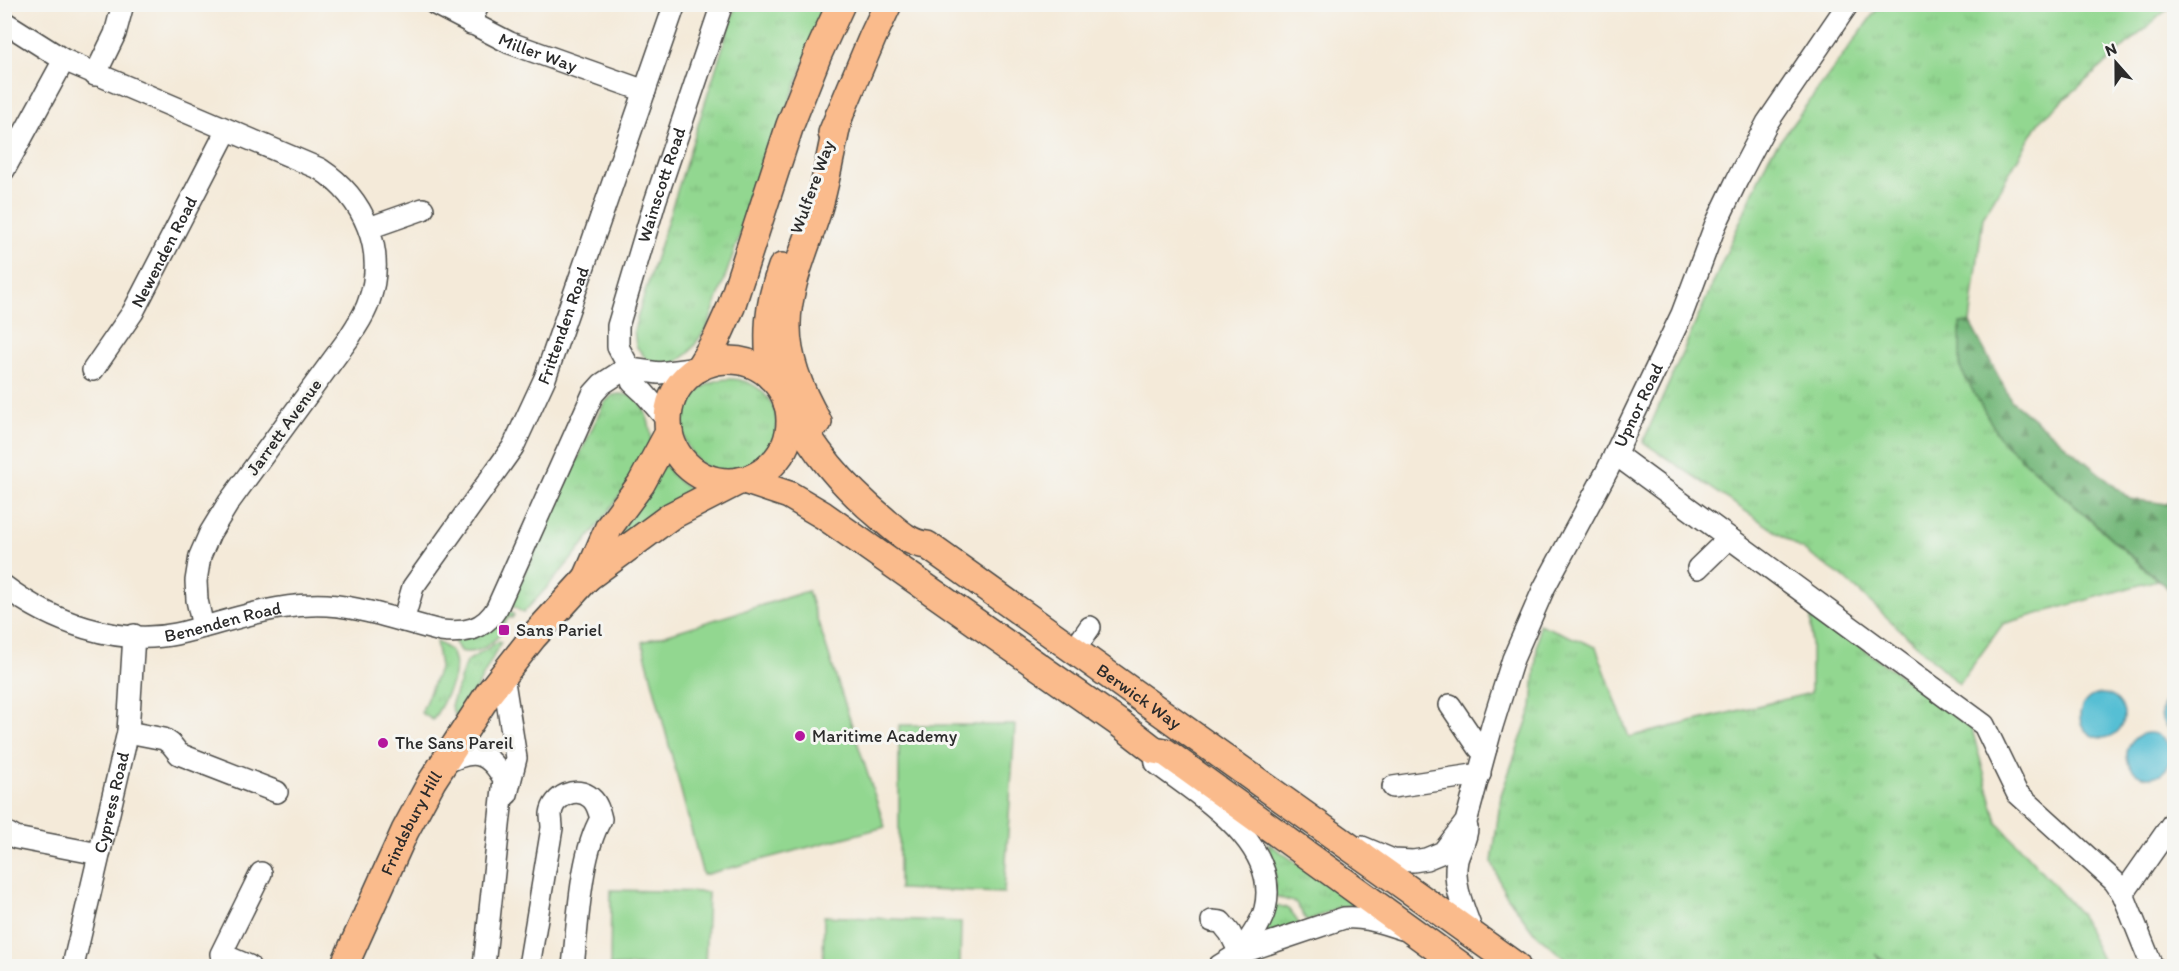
<svg xmlns="http://www.w3.org/2000/svg" width="2179" height="971" font-family="Itim,sans-serif">
<defs>
<pattern id="grass-tufts" width="24" height="20" patternUnits="userSpaceOnUse" patternTransform="scale(1.5)"><rect width="24" height="20" fill="#92d790"/><path d="M3 7l-1-3M5 7V3M7 7l1-3M15 17l-1-3M17 17v-4M19 17l1-3" fill="none" stroke="#7eb97c"/></pattern>
<pattern id="forest-firs" width="22" height="20" patternUnits="userSpaceOnUse" patternTransform="scale(1.5)"><rect width="22" height="20" fill="#75b87a"/><path d="M5 1l3.5 6h-7zM16 11l3.5 6h-7z" fill="#609664"/></pattern>
</defs>
<rect width="100%" height="100%" fill="#f6f6f2"/>
<filter id="ink" filterUnits="userSpaceOnUse"><feTurbulence type="fractalNoise" baseFrequency=".0167" numOctaves="2"/><feDisplacementMap in="SourceGraphic" scale="12" xChannelSelector="R" yChannelSelector="G"/><feConvolveMatrix kernelMatrix="1 2 1 2 8 2 1 2 1" color-interpolation-filters="sRGB"/></filter>
<filter id="wash" filterUnits="userSpaceOnUse"><feTurbulence type="fractalNoise" baseFrequency=".008" numOctaves="4" result="noise"/><feDisplacementMap in="SourceGraphic" scale="24" xChannelSelector="R" yChannelSelector="G"/><feGaussianBlur stdDeviation="1.35" result="paint"/><feColorMatrix in="noise" values="0 0 0 0 0 0 0 0 0 0 0 0 0 0 0 0 0 1.4 0 .05"/><feComposite in="paint" operator="in"/></filter>
<g filter="url(#wash)">
<rect width="100%" height="100%" fill="#f4ead9"/>
<!-- grass -->
<g fill="url(#grass-tufts)" stroke="#5e815e" stroke-width="1.5">
<path d="M736 5H827L761 175 708 326 689 353 674 364 659 365 647 360 636 346 634 330 641 305Z"/>
<path d="M1880 5H2172L2040 121 1983 217 1970 323 1960 368 2001 440 2157 580 2003 624 1959 684 1843 577 1643 442 1769 156Z"/>
<circle cx="730" cy="426" r="47"/>
<path d="M619 394C633 394 641 400 646 414 650 425 653 438 650 450 647 460 636 471 630 481 598 528 563 572 523 613L510 604 604 403 613 395Z"/>
<path d="M664 464 679 482 693 491 616 542 624 525Z"/>
<path d="M1811 610 1972 729 1997 822 2080 914 2105 966H1894L1875 954 1886 966H1573L1533 931 1504 892 1492 862 1501 795 1532 707 1539 624 1596 647 1629 737 1811 693Z"/>
<path d="M506 611 511 612 514 615 512 618 509 617 503 626 505 628C495 642 478 656 460 651L453 639Z"/>
<path d="M436 641 450 650C464 672 444 700 433 720L421 713 440 667Z"/>
<path d="M499 641 501 642 480 682 460 715 455 716 451 706 466 662Z"/>
<path d="M1268 843 1353 903V905L1333 910 1307 921 1296 903 1275 896V875Z"/>
<path d="M1275 905C1290 907 1293 912 1299 925L1259 941Z"/>
</g>
<!-- forest -->
<path fill="url(#forest-firs)" stroke="#507252" stroke-width="1.5" d="M1960 323H1970L2011 400 2130 499 2167 504 2174 498V594L2001 440 1960 368Z"/>
<!-- garden -->
<g fill="#92d790" stroke="#5e815e" stroke-width="1.5">
<path d="M808 591 885 827 703 875 642 642Z"/>
<path d="M899 725H1015L1004 893 899 889Z"/>
<path d="M611 890 708 892 705 966H610Z"/>
<path d="M824 916 961 922 960 966H823Z"/>
</g>
<!-- water -->
<g fill="#57bfd4" stroke="#417580" stroke-width="1.5">
<path d="M2174 692V733C2157 723 2157 703 2174 692Z"/>
<circle cx="2102" cy="716" r="22"/>
<circle cx="2149" cy="755" r="22"/>
</g>
</g>
<g filter="url(#ink)">
<g fill="none" stroke-linecap="round" stroke-linejoin="round">
<defs>
<g id="minor">
<path id="s1" d="M435 4 510 43 645 91"/>
<path d="M4 22 64 60 320 169C364 198 387 250 369 301 365 315 356 326 349 338L229 502 210 533 200 556 196 581 197 600 203 627"/>
<path d="M471 24 478 4"/>
<path d="M95 75 115 34 123 4"/>
<path d="M4 170 64 60"/>
<path d="M369 228 423 209"/>
<path d="M630 369 659 373 699 368"/>
<path id="s2" d="M93 370 133 312 227 130"/>
<path id="s3" d="M668 421 644 393 632 382 630 369 618 347V326L655 202 722 4"/>
<path d="M1615 454 1984 725 2017 793 2114 881 2123 894 2152 966"/>
<path d="M1698 568 1729 538"/>
<path id="s4" d="M4 586C51 622 118 646 176 634 221 624 264 606 311 605 354 603 399 621 441 631 464 634 484 630 497 608L593 394 602 384 628 367"/>
<path id="s5" d="M403 621 413 587 513 447 545 378 675 4"/>
<path d="M1074 650 1090 627"/>
<path d="M503 675 516 758 507 794"/>
<path d="M1450 705 1479 748H1486"/>
<path d="M128 732 164 739 171 744 179 754 277 792"/>
<path d="M1154 750 1156 763C1200 797 1281 843 1265 909 1261 925 1249 939 1240 953"/>
<path d="M443 764C472 749 487 749 504 779L484 966"/>
<path d="M1393 787 1480 774"/>
<path d="M1467 828C1467 839 1460 849 1457 860 1452 885 1465 911 1473 934"/>
<path d="M4 831 16 838 99 854"/>
<path id="s6" d="M1362 847 1393 860 1413 861 1426 859 1443 852 1466 822 1492 726 1513 659 1544 588 1607 471 1682 314 1715 226 1737 180 1767 123 1848 4"/>
<path d="M2123 894 2174 821"/>
<path d="M1212 921 1221 922 1230 933 1240 953"/>
<path id="s7" d="M73 966 128 732 134 635"/>
<path d="M249 966 221 954 261 873"/>
<path d="M529 966 552 828C552 824 551 818 551 814 553 796 577 785 591 798 597 803 599 811 601 819 580 854 578 925 573 966"/>
<path d="M1219 966 1240 953 1344 918C1365 916 1382 923 1402 929"/>
</g>
<g id="major">
<path d="M832 133 873 36 888 4"/>
<circle cx="729" cy="421" r="61"/>
<path d="M699 368 717 338 731 307 790 125 818 54 841 4"/>
<path d="M771 377C767 334 767 308 782 267"/>
<path id="s8" d="M787 403C815 452 840 483 884 520 897 531 910 544 927 545L1516 966"/>
<path d="M818 422C801 393 787 361 787 327 786 288 808 243 819 206 827 177 832 146 839 116"/>
<path d="M744 480 789 495 823 515 1119 723 1154 750 1165 752 1461 966"/>
<path d="M587 578 609 527 641 484 669 432"/>
<path id="s9" d="M344 966 405 831 432 781 489 693 533 637 587 578 671 516 739 481"/>
</g>
</defs>
<!-- minor casing -->
<use href="#minor" stroke="#494845" stroke-width="24"/>
<!-- major casing -->
<use href="#major" stroke="#494845" stroke-width="30"/>
<!-- minor -->
<use href="#minor" stroke="#fff" stroke-width="21"/>
<!-- major -->
<use href="#major" stroke="#fabb8c" stroke-width="27"/>
</g>
</g>
<!-- markers -->
<g fill="#b5179e" stroke="#f6f6f2" stroke-width="2">
<rect x="498" y="624" width="12" height="12" rx="3"/>
<circle cx="800" cy="736" r="6"/>
<circle cx="383" cy="743" r="6"/>
</g>
<g text-anchor="middle" stroke-width="6" stroke-linejoin="round" paint-order="stroke">
<!-- street labels -->
<g font-size="18" fill="#2b2b2b" stroke="#f6f6f2">
<text dy="6" stroke="none"><textPath href="#s1" startOffset="114">Miller Way</textPath></text>
<text dy="6" stroke="none"><textPath href="#s3" startOffset="260">Wainscott Road</textPath></text>
<text transform="translate(812 187) rotate(-70)" y="6">Wulfere Way</text>
<text dy="6" stroke="none"><textPath href="#s2" startOffset="138">Newenden Road</textPath></text>
<text dy="6" stroke="none"><textPath href="#s5" startOffset="339">Frittenden Road</textPath></text>
<text dy="6" stroke="none"><textPath href="#s6" startOffset="576">Upnor Road</textPath></text>
<text transform="translate(284 427) rotate(-54)" y="6">Jarrett Avenue</text>
<text dy="6" stroke="none"><textPath href="#s4" startOffset="232">Benenden Road</textPath></text>
<text dy="6" stroke="none"><textPath href="#s8" startOffset="464">Berwick Way</textPath></text>
<text dy="6" stroke="none"><textPath href="#s7" startOffset="168">Cypress Road</textPath></text>
<text dy="6" stroke="none"><textPath href="#s9" startOffset="158">Frindsbury Hill</textPath></text>
</g>
<!-- poi labels -->
<g font-size="18" fill="#2b2b2b" stroke="#f6f6f2" text-anchor="start">
<text x="516" y="636">Sans Pariel</text>
<text x="812" y="742">Maritime Academy</text>
<text x="395" y="749">The Sans Pareil</text>
</g>
</g>
<!-- margin -->
<rect width="2179" height="971" fill="none" stroke="#f6f6f2" stroke-width="24"/>
<!-- north arrow -->
<g transform="translate(2116 63) rotate(339)" stroke="#f6f6f2" stroke-width="4.5" paint-order="stroke">
<path d="M0-4.5L10 22L0 15L-10 22Z" fill="#2b2b2b"/>
<text y="-9" font-size="16" font-weight="bold" text-anchor="middle" fill="#2b2b2b">N</text>
</g>
</svg>
